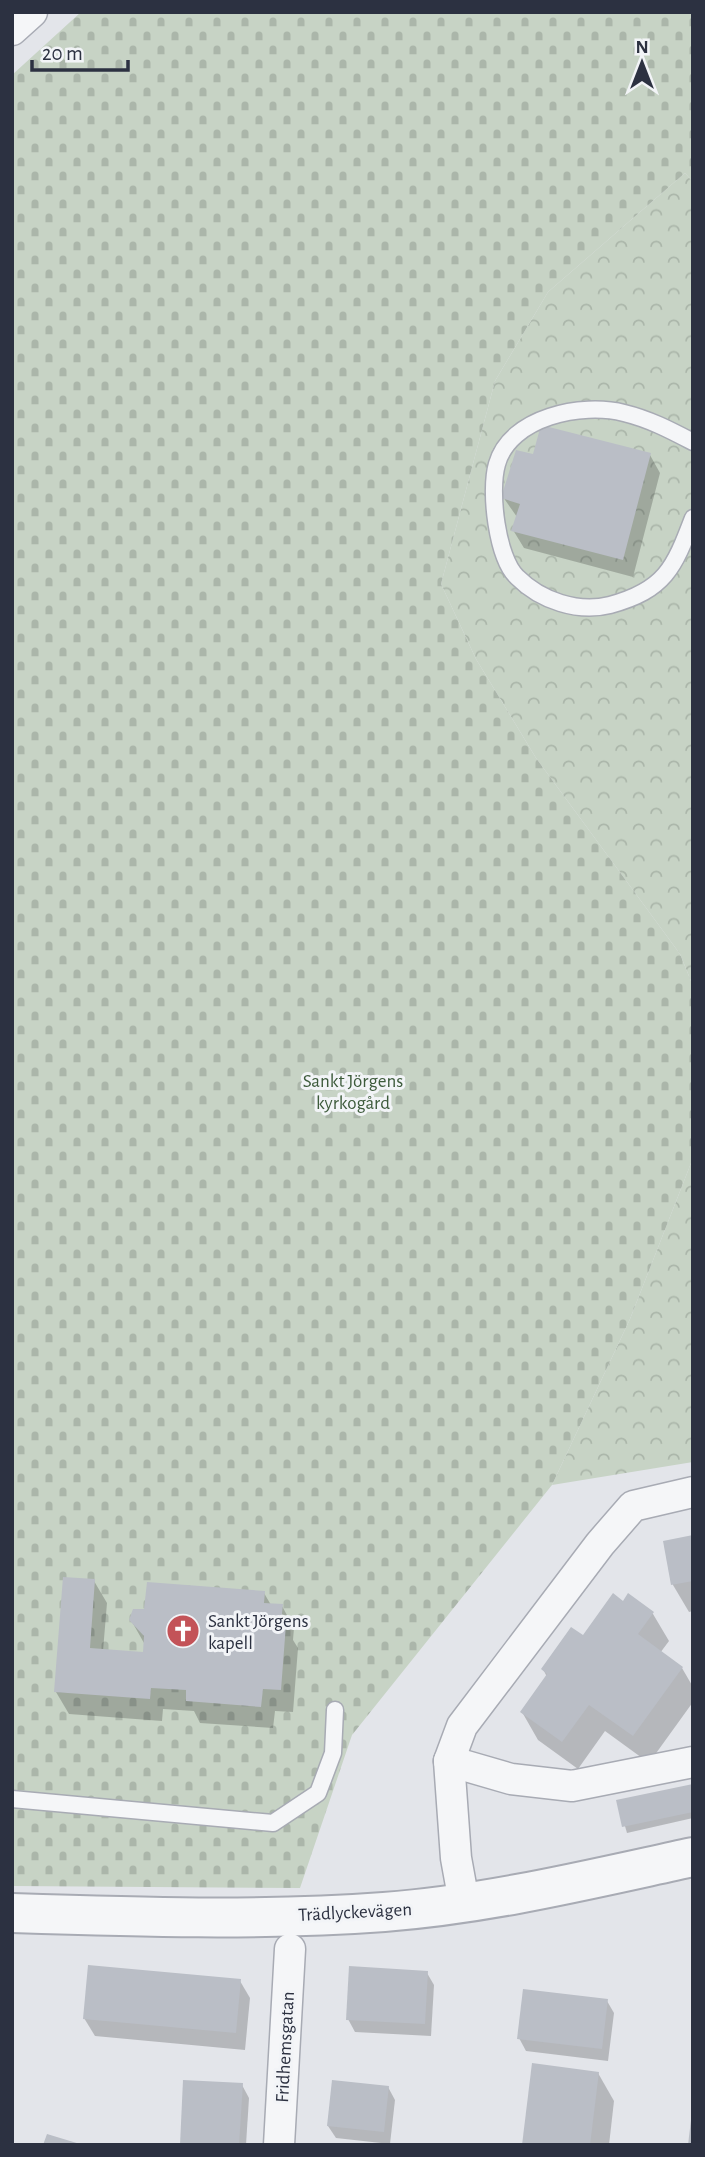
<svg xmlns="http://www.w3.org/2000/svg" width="705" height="2157" font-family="'Alegreya Sans',sans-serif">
<defs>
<pattern id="forest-crowns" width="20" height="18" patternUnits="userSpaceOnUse" patternTransform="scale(1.75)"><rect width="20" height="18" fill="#c7d3c5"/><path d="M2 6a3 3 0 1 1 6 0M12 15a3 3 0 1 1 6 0" fill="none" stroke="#abb6aa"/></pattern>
<pattern id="cemetery-stones" width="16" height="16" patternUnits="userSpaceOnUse" patternTransform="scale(1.75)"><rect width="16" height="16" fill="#c7d3c5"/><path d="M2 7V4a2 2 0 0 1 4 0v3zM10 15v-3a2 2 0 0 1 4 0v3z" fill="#abb6aa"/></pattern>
</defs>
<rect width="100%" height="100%" fill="#e3e5ea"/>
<!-- forest -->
<g fill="url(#forest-crowns)">
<path d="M685 173 693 182V986L680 954 536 758 476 659 441 584 495 381 548 292Z"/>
<path d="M693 1158V1462L552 1485 630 1319Z"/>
</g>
<!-- cemetery -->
<path fill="url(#cemetery-stones)" d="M81 12H693V182L685 173 548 292 495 381 441 584 476 659 536 758 680 954 693 986V1158L630 1319 552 1485 352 1735 300 1888 12 1886V75Z"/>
<!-- shadow -->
<g fill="#0003">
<path d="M650 455 660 473 633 577 524 548 513 530 517 517 503 497 535 456Z"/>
<path d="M693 1537V1611L689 1612 673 1585 665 1543Z"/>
<path d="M94 1581 107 1603 103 1651 144 1654V1643L131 1620 264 1593 271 1605 282 1606 294 1628 293 1640 298 1648 293 1712 275 1711 273 1728 200 1723 194 1711 163 1709 162 1721 69 1714 56 1692Z"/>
<path d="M624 1603 653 1614 669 1641 660 1653 682 1668 693 1687V1702L649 1763 605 1731 578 1769 538 1740 522 1712 547 1677 543 1669Z"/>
<path d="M693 1785V1818L627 1833 618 1802Z"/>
<path d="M427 1973 434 1985 431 2036 355 2032 348 2019Z"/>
<path d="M240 1981 250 1998 245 2050 95 2036 84 2018Z"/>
<path d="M607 2001 614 2013 608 2061 526 2051 519 2038Z"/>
<path d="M598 2073 614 2101 609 2145H523Z"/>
<path d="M242 2085 249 2098 246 2145H181Z"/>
<path d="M388 2087 395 2100 390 2144 336 2138 328 2126Z"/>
</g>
<!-- building -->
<g fill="#babec6">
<path d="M541 425 651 453 623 560 511 531 520 504 501 498 516 450 533 454Z"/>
<path d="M693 1535V1581L671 1585 663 1541Z"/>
<path d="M63 1577 95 1579 90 1648 143 1652 144 1636 129 1620 133 1609H144L147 1582 265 1591 264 1603 283 1604 281 1623 286 1624 281 1690 263 1689 261 1707 186 1701V1690L151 1688 150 1699 54 1692Z"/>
<path d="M613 1593 623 1601 628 1593 654 1612 638 1634 683 1667 633 1736 589 1705 562 1742 520 1712 547 1674 541 1669 571 1627 583 1635Z"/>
<path d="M693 1784V1812L622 1827 616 1800Z"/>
<path d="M88 1965 241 1979 236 2033 83 2019Z"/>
<path d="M349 1966 428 1971 425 2024 346 2020Z"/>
<path d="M523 1989 608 1999 602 2049 517 2039Z"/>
<path d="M532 2063 599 2072 590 2145H522Z"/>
<path d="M183 2080 243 2083 239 2145H180Z"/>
<path d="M332 2080 389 2086 384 2132 327 2126Z"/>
<path d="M691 2120 693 2145H688Z"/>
<path d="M47 2134 80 2144V2145H43Z"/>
</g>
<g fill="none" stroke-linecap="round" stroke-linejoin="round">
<defs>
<g id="service">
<path d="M693 442C670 430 649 419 624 413 582 402 510 417 497 464 489 491 497 558 517 577 541 601 578 613 610 605 665 590 674 568 693 518"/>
<path d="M12 1799 273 1823 318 1793 333 1753 335 1710"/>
</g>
<g id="minor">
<path d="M12 30 32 12"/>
<path d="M449 1761 511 1779 572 1786 693 1762"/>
<path d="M464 1902 456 1858 449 1761 462 1726 600 1544 633 1506 693 1492"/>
<path d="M279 2145 290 1949"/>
</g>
<path id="tertiary" d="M12 1913C136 1917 261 1921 384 1912 489 1904 591 1879 693 1857"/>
</defs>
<!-- service casing -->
<use href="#service" stroke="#a8abb4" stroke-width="19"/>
<!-- minor casing -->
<use href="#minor" stroke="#a8abb4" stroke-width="33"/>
<!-- tertiary casing -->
<use href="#tertiary" stroke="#a8abb4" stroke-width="42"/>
<!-- service -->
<use href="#service" stroke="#f5f6f8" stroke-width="16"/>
<!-- minor -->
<use href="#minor" stroke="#f5f6f8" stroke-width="30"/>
<!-- tertiary -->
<use href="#tertiary" stroke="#f5f6f8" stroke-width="38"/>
</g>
<!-- icons -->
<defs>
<symbol id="church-disc" viewBox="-11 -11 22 22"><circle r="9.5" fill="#c35358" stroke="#f2f4f7"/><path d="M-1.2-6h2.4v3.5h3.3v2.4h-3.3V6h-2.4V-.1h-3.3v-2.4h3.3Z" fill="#fff"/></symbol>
</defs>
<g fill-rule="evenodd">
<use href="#church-disc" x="164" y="1612" width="38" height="38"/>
</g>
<g text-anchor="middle" stroke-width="6" stroke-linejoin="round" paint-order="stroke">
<!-- park labels -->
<g font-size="19" fill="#3d5b3b" stroke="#f2f4f7">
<text x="353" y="1087">Sankt Jörgens<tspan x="353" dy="22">kyrkogård</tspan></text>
</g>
<!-- poi labels -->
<g font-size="19" fill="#2c3141" stroke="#f2f4f7" text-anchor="start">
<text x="208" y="1627">Sankt Jörgens<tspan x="208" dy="22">kapell</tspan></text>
</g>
<!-- street labels -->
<g font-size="19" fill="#2c3141" stroke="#f2f4f7">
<text transform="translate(355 1911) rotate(-3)" y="7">Trädlyckevägen</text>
<text transform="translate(284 2047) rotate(-87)" y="7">Fridhemsgatan</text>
</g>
</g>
<!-- border -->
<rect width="705" height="2157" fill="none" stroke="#2c3141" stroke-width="28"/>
<!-- north arrow -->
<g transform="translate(642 63)" stroke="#f2f4f7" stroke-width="5" paint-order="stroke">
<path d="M0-5L12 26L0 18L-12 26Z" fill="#2c3141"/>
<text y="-10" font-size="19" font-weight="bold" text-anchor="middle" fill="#2c3141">N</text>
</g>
<!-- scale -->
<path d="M32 60v10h96v-10" fill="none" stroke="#2c3141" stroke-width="3.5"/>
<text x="42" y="60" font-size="21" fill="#2c3141" stroke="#f2f4f7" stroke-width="5" paint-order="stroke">20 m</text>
</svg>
